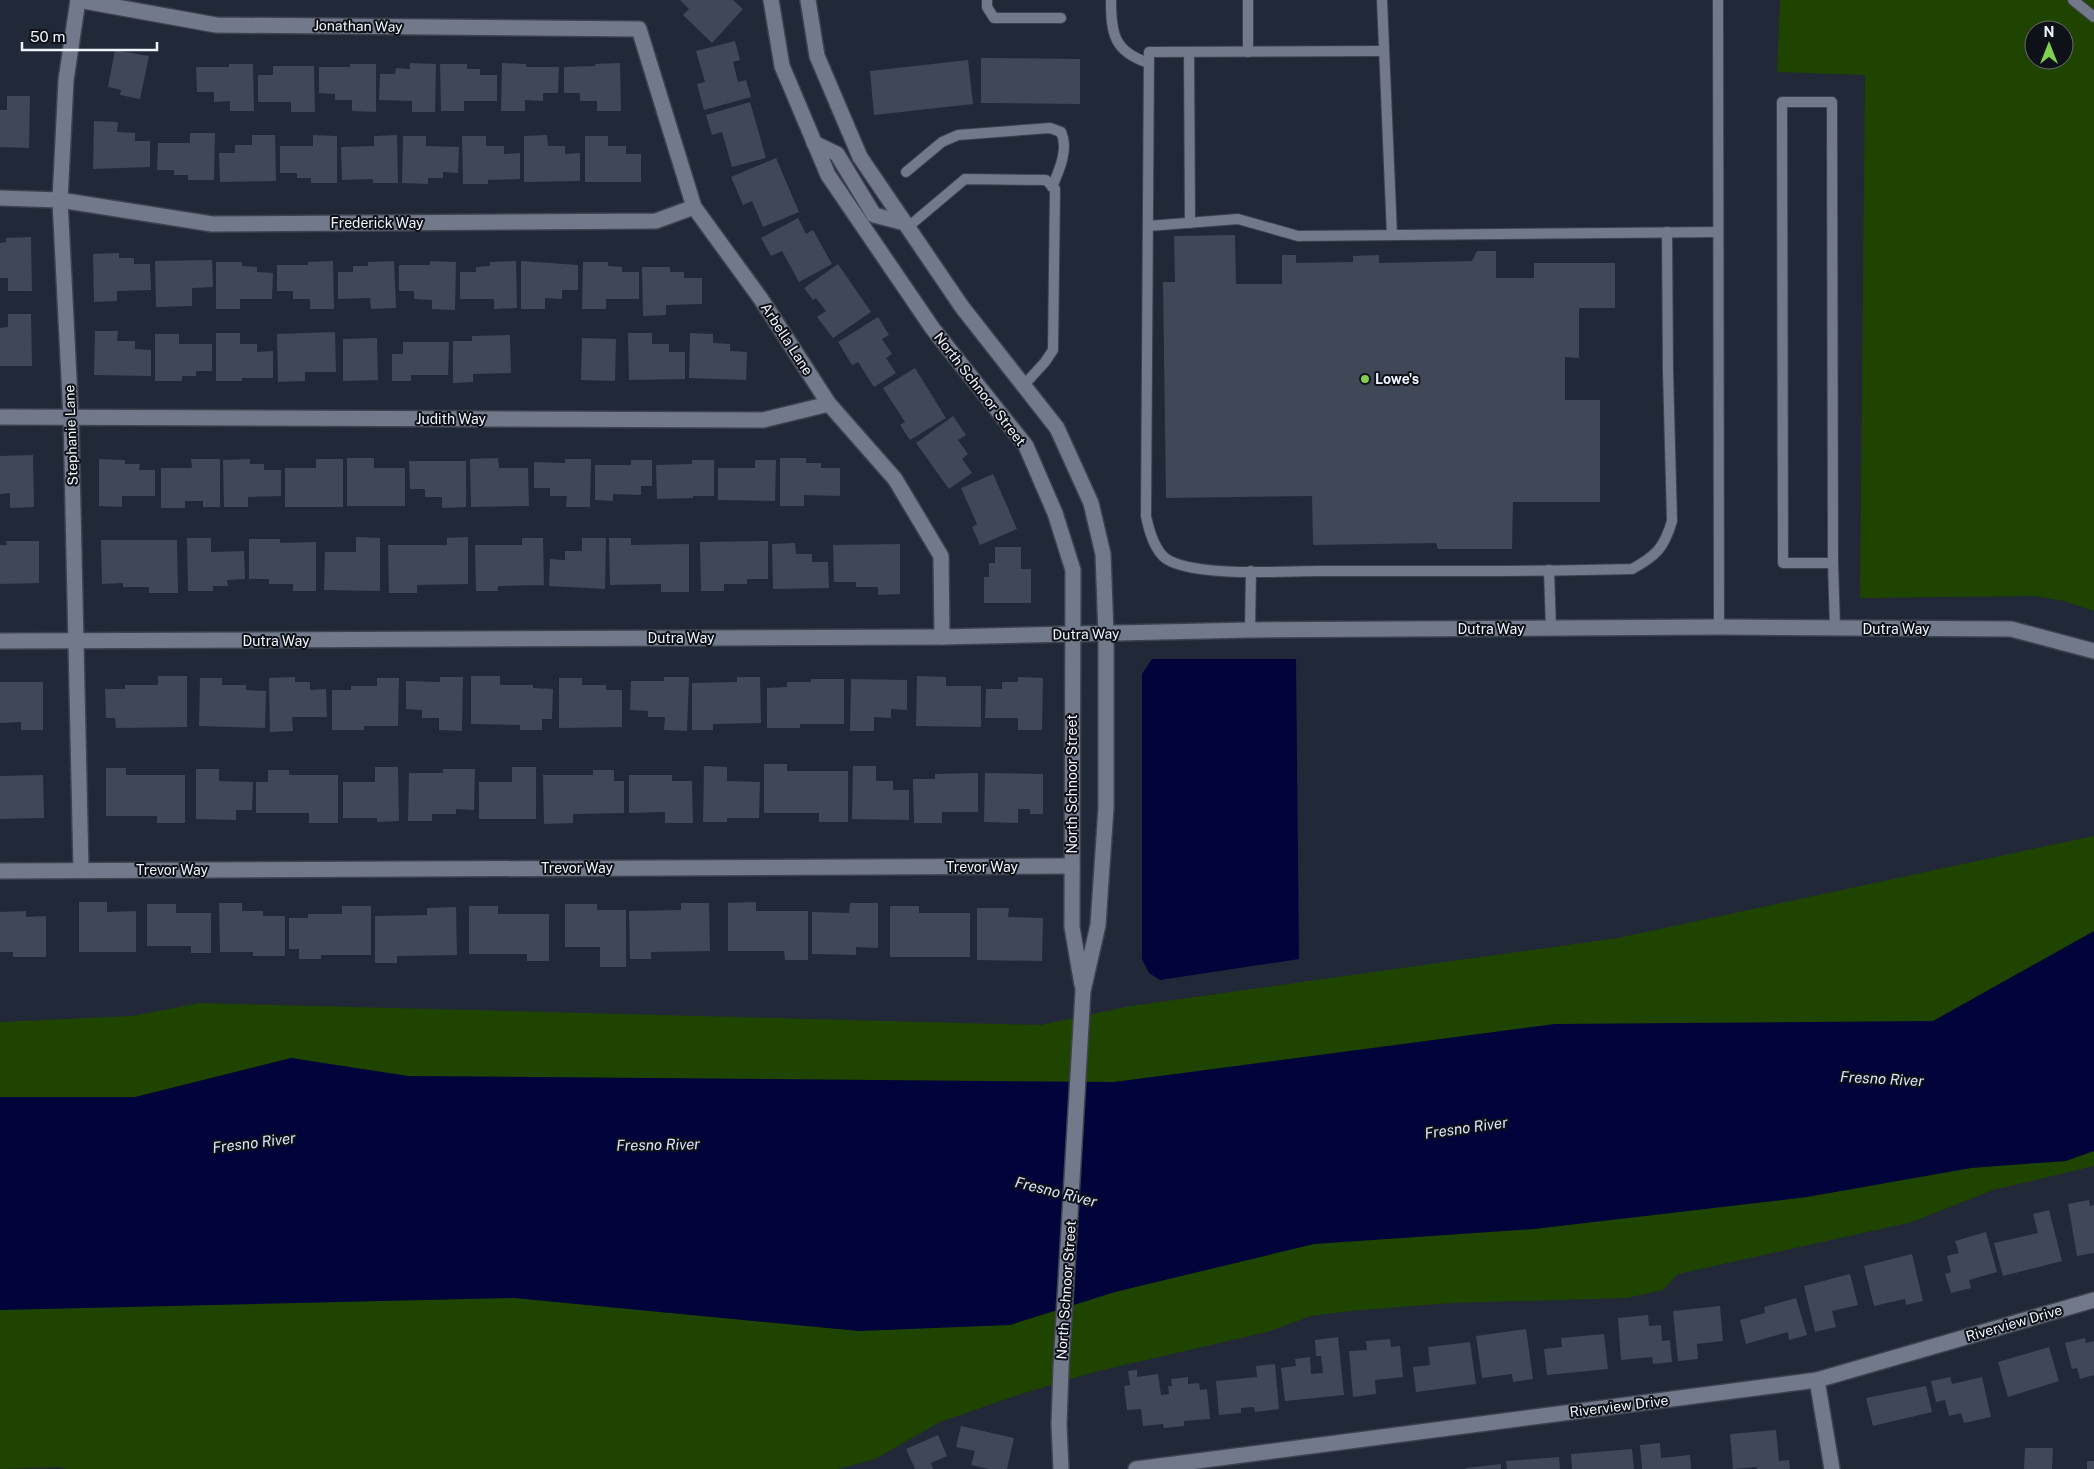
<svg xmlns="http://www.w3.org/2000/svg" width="2094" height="1469" font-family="'Public Sans',sans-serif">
<rect width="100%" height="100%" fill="#212837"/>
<!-- green -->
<g fill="#1f4400" fill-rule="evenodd">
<path d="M1780 0H2094V611L2064 601 2035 596 1860 598 1865 75 1777 72ZM2034 30H2064V60H2034Z"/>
<path d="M2094 836V1166L1993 1190 1912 1222 1678 1274 1663 1290 1626 1298 1450 1303 1350 1311 1311 1316 1267 1332 1094 1372 1021 1394 940 1422 875 1459 838 1469H67L59 1467 0 1469V1022L132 1016 200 1003 1041 1025 1131 1006 1618 938Z"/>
</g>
<!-- water -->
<g fill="#01033b">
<path d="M1152 659H1296L1299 959 1160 980 1149 973 1142 959V674Z"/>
<path d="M2094 931V1151L2066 1161 1971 1168 1807 1197 1534 1229 1314 1244 1115 1292 1010 1325 859 1331 514 1298 0 1310V1097H135L291 1058 408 1076 1114 1082 1555 1024 1933 1021Z"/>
</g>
<!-- building -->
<g fill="#404757">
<path d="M680 0H733L743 9 712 43 683 15 689 9Z"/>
<path d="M735 41 740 60 733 62 738 82 746 80 751 97 704 110 697 84 705 82 696 51Z"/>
<path d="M115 50 149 56 140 99 120 95 121 90 108 87Z"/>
<path d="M981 58 1080 59V104L981 103Z"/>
<path d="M968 60 973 104 874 115 870 71Z"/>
<path d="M410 63 436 64 435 112H412V101L379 100 380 74H395L396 68 410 69Z"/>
<path d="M502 63 526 64V67H559L558 93H543V101L525 100V111H501Z"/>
<path d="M620 63 621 111H597V101H580V93H564V67L596 66 595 64Z"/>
<path d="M229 64H253L254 111H230V101L214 102V92H197L196 67H229Z"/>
<path d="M350 64H376V112L352 111V100H335V94L319 93V67H350Z"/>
<path d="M440 64H467V69H480V75H497V101H464V111H441Z"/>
<path d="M273 66H314L315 112H291V102H258V75H273Z"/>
<path d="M7 96H30L29 148 0 147V110H7Z"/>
<path d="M750 102 766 158 732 167 722 132 712 135 706 115Z"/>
<path d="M94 121 118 122 117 132 135 133V141H150V167L93 169Z"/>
<path d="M190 133H215L214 180H188V175H174V170H157L158 143H190Z"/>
<path d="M252 135H275L276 181 220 182 219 153H235V145H252Z"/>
<path d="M313 135 337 136V183H311V178H297V173H280V146H313Z"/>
<path d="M397 135 398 183H373V179L342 180 341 147 374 146V136Z"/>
<path d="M547 135 548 146H565V154L580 153V181L524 182V136Z"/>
<path d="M403 136H426V146L459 147 458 173 443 172V178H428V184L402 183Z"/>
<path d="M462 136H486V146H504V154L520 153V179L488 180V184H463Z"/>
<path d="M585 136H608V146H626V154H641V182H585Z"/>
<path d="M776 158 799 212 763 227 752 201 743 205 731 177Z"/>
<path d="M798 218 806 234 813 230 832 264 799 282 782 251 771 256 761 238Z"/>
<path d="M1235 235 1236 284H1282V255H1296V263L1353 262V256L1379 255V263L1472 261 1477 251H1496V278H1534V263H1615V308H1579V358L1565 357V400H1600V502H1513L1512 549H1438L1436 543 1313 545 1312 496 1166 498 1163 282H1175L1174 236Z"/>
<path d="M31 237 32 291H8V278H0V243L6 242V238Z"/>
<path d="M119 253V258H134V264H150L151 290 117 291V301L94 302 93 254Z"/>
<path d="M212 260 213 287 192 288V306L156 307 155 261Z"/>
<path d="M333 261 334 309H310V299H293V291H277V265H308V262Z"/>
<path d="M394 261 396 308 371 309 370 298 338 299V272H353V266H368V262Z"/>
<path d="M430 261 456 262 455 310 432 309V300L414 299V291H399V265H430Z"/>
<path d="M516 261 517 308 494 309V299H460V272H476V267L490 266V262Z"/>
<path d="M521 261 578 265V290H562V299L545 298V309H521Z"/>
<path d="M216 262H242V266L257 267V272L273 273 272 299H240V309H216Z"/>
<path d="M583 262H608V266L622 267V272H639V299H606V309H582Z"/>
<path d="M838 264 871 312 833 338 817 317 826 311 816 298 813 300 804 288Z"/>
<path d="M642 267H670V272H684V278H702V304L666 305V315L643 316Z"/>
<path d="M8 314H31L32 366H0V328L8 327Z"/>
<path d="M878 317 889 335 882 339 892 354 886 358 896 373 874 387 858 362 852 365 838 342Z"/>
<path d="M95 331H118L117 341H135V349L151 350V376L94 375Z"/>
<path d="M335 332 336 372H305V381L278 382 277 334Z"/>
<path d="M216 333H240V344H257V352L273 351V378H242V381H216Z"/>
<path d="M628 333H652V344H669V352H685V379L629 380Z"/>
<path d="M690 333 713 334V343L730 344V351L747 352 746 380 689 378Z"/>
<path d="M155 334H179V344H212V371H196V376H182V381H155Z"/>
<path d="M510 335 511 373 473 374V382L453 383V341H472V336Z"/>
<path d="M377 338 378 380 343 381V339Z"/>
<path d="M582 338 616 339 615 381 581 380Z"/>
<path d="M403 342H449L448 375H411V381H392V354H403Z"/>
<path d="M915 368 946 418 910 440 900 425 905 422 883 388Z"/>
<path d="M953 416 966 435 958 440 968 454 962 459 972 473 949 489 916 443Z"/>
<path d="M33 455 34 507 10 508V493L0 494V456Z"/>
<path d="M347 458H374V468H405V506H347Z"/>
<path d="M498 458 499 468H528L529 506 471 507 470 459Z"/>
<path d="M780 458H806V463H821V468H840V496L804 495V506H780Z"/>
<path d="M99 459 125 460V464H140L139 470H155V496H122V507L99 506Z"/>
<path d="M191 459H220V507H203V501H185V508H161V468H192Z"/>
<path d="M250 459V464H264V470H281V496L248 497V507H224L223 460Z"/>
<path d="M316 459H343V507H285V468H316Z"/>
<path d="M565 459H591L590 507H566L567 496H550V488H534V462L565 463Z"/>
<path d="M631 460H652V486H641V495L613 494V501L595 500V465H631Z"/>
<path d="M692 460H714V496H693V498L657 499 656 465 692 464Z"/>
<path d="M755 460H776L775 501 718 500V468H755Z"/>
<path d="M409 461H466V507L442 508V497H425V489H410Z"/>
<path d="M993 474 1017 529 980 545 972 527 977 524 961 488Z"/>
<path d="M356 537 380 538V591L324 590 325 552H356Z"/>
<path d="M468 537V584L417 585V593H389L388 545H447V538Z"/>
<path d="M187 538H211V552L244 551 245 579 227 580 228 586H213V591H188Z"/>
<path d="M522 538H543L544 585 498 586V591H476L475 545H522Z"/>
<path d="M582 538H606L605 589 549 586 550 559 565 560V551H582Z"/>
<path d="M609 538H631V545L689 544V592H661V584L610 585Z"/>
<path d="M249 539H280V543L316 542V591H293V584H269V579H249Z"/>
<path d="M101 540H177L178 593H149V587H123V583L102 584Z"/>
<path d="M6 541H39V583L0 584V545H7Z"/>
<path d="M768 541V579H747V584H724V591H701L700 542Z"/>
<path d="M795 543 796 554H812V562H828L829 588 773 589 772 544Z"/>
<path d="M900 544V594L878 595V587H856V582H834L833 545Z"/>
<path d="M995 547H1021V569H1031V603H984V577H989V563H995Z"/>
<path d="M158 676H187V727L116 728 115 718H106L105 689H125V685H158Z"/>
<path d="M471 676H500V685H533V688L553 689 552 719H542V730H520V725L471 724Z"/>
<path d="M917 676 946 677V686H981V727L916 726Z"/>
<path d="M295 677V682H310V690L326 689 327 717H292L293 731 270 732 269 678Z"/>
<path d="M440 677H463L462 731 439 730V718H422V710L406 709V681L440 682Z"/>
<path d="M664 677H689L687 731 664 730 665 717H648V711L630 710 631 681H664Z"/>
<path d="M737 677H760L761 723 713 724V730H692V683L737 682Z"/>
<path d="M1018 677 1043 678 1042 730H1018V718H985L986 689H1002V682H1018Z"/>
<path d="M200 678H222V685H246V690L266 691 265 728 199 726Z"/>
<path d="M377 678H399L398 726H364V730H332V690H351V686H377Z"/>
<path d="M559 678H582V685H606V690H622V727L559 728Z"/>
<path d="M811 679H844V724H800V728H767V688L787 687V682H811Z"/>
<path d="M851 679 907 680V710L891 709V718L874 717V731H850Z"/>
<path d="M0 682H43V730H21V722L0 723Z"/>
<path d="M764 764H787V771H848V822H819V813H764Z"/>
<path d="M704 766 727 767V781L760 782 759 818H727V822H703Z"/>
<path d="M853 766H876V781H893V790H909V820L852 819Z"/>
<path d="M375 767H398L399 821 377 822V818H343V782H375Z"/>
<path d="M512 767H536V819H479V782H512Z"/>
<path d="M106 768H126V775H185V823H157V816H106Z"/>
<path d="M196 769H219V781L253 782 252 810H236V820L196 819Z"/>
<path d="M443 769H475L474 810 456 809V814H432V821H408L409 773H443Z"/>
<path d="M268 770H289V775H338V823H309V813H256V782H268Z"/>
<path d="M593 770H614V781H624V813L573 814V823L544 824 543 775H593Z"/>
<path d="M978 773V812H942V823H914L913 779H935V774Z"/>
<path d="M985 773 1043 774V814H1030V809H1018V823L984 822Z"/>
<path d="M43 775 44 818 0 819V776Z"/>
<path d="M629 775H672V781H692L693 823H665V812L629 813Z"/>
<path d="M79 902H107V912L136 911V952H79Z"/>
<path d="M756 902V911H808V960H785L784 951H728V903Z"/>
<path d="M219 903H242V911H263V916H285V956H253V952H220Z"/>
<path d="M681 903H709L710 951 651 952V959H630L629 911 681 910Z"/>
<path d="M850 903H878V948L856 947V955L812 954V912L849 913Z"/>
<path d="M147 904H176V913H211V953H191V946H147Z"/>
<path d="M565 904H597V910H626V967H600V947H565Z"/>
<path d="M342 906H371V955H321V959H299V949H289V918H308V914H342Z"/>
<path d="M469 906H498V914H549V961H527V954H469Z"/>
<path d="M890 906H919V913H970V957H890Z"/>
<path d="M456 907 457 955 397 956V963H375V916L427 915V908Z"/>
<path d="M977 908H1009L1008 917 1043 918 1042 961 977 960Z"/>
<path d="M26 911V917L46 916V957H13V952H0V912Z"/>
<path d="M2089 1200 2090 1206 2094 1205V1253L2077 1256 2068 1204Z"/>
<path d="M2049 1210 2062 1261 2003 1276 1994 1243 2038 1233 2033 1214Z"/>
<path d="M1986 1232 1997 1272 1969 1280 1971 1288 1951 1293 1945 1274 1951 1272 1947 1256 1959 1253 1955 1241Z"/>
<path d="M1912 1254 1923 1301 1906 1305 1905 1299 1874 1306 1864 1266Z"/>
<path d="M1850 1274 1858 1305 1832 1311 1836 1327 1815 1332 1804 1286Z"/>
<path d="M1796 1298 1807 1335 1789 1340 1788 1332 1746 1344 1740 1320 1765 1313 1764 1307Z"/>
<path d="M1720 1306 1723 1341 1697 1344 1698 1359 1678 1361 1673 1311Z"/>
<path d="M1648 1315 1649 1326 1661 1325 1662 1341 1670 1340 1672 1362 1653 1364 1652 1357 1621 1360 1618 1318Z"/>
<path d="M1526 1329 1533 1379 1513 1382 1512 1374 1482 1378 1476 1336Z"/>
<path d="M1604 1334 1608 1369 1547 1375 1544 1349 1562 1347 1561 1338Z"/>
<path d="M1338 1337 1344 1395 1285 1401 1281 1368 1296 1366 1295 1359 1310 1357 1311 1374 1323 1373 1321 1356H1316L1315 1340Z"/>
<path d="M2085 1338 2086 1343 2094 1341V1375L2080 1379 2077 1368 2072 1369 2065 1343Z"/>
<path d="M1390 1339 1391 1347 1400 1346 1403 1377 1375 1380 1376 1394 1353 1397 1349 1351 1367 1350 1366 1341Z"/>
<path d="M1470 1342 1476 1384 1416 1392 1413 1367 1430 1365 1428 1347Z"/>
<path d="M2049 1347 2059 1381 2008 1397 1998 1362Z"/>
<path d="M1275 1364 1279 1409 1255 1412 1254 1407 1241 1408V1413L1219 1415 1216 1381 1257 1377 1256 1366Z"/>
<path d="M1137 1370V1377L1158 1374 1161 1395 1169 1394 1168 1386H1172L1171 1379 1188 1377V1384L1199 1383 1200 1390 1207 1389 1210 1419 1184 1421V1426L1164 1428 1163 1424 1143 1426 1141 1409 1127 1410 1124 1386 1130 1385 1128 1371Z"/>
<path d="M1950 1377 1952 1384 1982 1377 1991 1417 1964 1423 1961 1413 1949 1416 1945 1400 1936 1402 1931 1381Z"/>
<path d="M1926 1386 1932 1412 1873 1426 1866 1398Z"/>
<path d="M961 1426 1014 1438 1007 1469H989L971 1465 975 1451 956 1447Z"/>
<path d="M1776 1430 1779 1461 1789 1460 1790 1469H1757V1467L1733 1469 1730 1434Z"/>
<path d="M938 1435 947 1456 931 1463 933 1469H915L906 1449Z"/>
<path d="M1660 1443 1661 1458 1690 1455 1691 1469H1642L1640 1445Z"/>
<path d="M2025 1448H2053L2052 1469H2024Z"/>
<path d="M1632 1449 1634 1469H1572L1571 1454Z"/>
<path d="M1559 1457 1560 1469H1507L1506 1461Z"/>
<rect x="2087" y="1461" width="7" height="8"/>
<path d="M1501 1464V1469H1466V1468Z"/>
</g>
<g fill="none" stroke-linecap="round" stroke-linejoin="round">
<defs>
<g id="lane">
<path d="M987 0V7L994 18H1061"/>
<path d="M1111 0C1111 34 1114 52 1149 63"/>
<path d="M1248 0V52"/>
<path d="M1382 0 1392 235"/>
<path d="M1718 0 1719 627"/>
<path d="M2073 0 2094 17"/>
<path d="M1384 51 1149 52 1146 516C1149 531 1156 555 1170 561 1204 577 1282 571 1321 571 1425 571 1528 572 1632 569 1656 556 1664 548 1672 521L1668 371 1667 232"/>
<path d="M1189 52 1190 223"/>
<path d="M906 172 942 142 958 135 1050 128 1061 132C1069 149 1059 171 1052 187"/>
<path d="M1148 226 1238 219 1298 236 1718 232"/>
<path d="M908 227 965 179 1046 180 1055 189 1053 350 1045 362 1024 385"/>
<path d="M1833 563 1832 102H1782L1783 563H1833L1835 628"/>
<path d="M1549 570 1551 629"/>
<path d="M1250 630 1251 571"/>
</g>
<g id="street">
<path d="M78 0 216 25 639 29 694 207 761 299 829 404 895 479 941 556 942 637"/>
<path d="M78 0 66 80 60 200 71 418 81 870"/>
<path d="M0 198 60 200 212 224 656 221 694 207"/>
<path d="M0 417 763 420 829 404"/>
<path d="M0 641 942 637 1250 630 1719 627 2011 629 2094 651"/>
<path d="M0 871 1072 866"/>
<path d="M1817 1380 1832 1469"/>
<path d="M1136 1469 1817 1380 2094 1300"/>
</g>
<g id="secondary">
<path d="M771 0 782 66 828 175 933 329 1026 446 1055 513 1073 570 1072 927 1082 985"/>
<path d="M808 0 817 56 860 157 962 307 1057 428 1091 503 1103 554 1106 634V808L1098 925 1083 991 1061 1368 1059 1424 1061 1469"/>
<path d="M814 143 837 154 874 215 905 223"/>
</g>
</defs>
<!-- lane casing -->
<use href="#lane" stroke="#3d424f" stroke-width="12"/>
<!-- street casing -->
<use href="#street" stroke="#3d424f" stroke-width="18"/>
<!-- secondary casing -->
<use href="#secondary" stroke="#3d424f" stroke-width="18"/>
<!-- lane -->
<use href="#lane" stroke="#71798b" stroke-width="10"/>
<!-- street -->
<use href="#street" stroke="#71798b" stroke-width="15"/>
<!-- secondary -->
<use href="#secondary" stroke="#71798b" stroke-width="15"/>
</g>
<!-- markers -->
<circle fill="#82d04f" stroke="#0e1117" stroke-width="2" cx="1365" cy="379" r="5"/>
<g text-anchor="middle" stroke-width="4" stroke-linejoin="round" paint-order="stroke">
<!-- street labels -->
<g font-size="14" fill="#eff4fe" stroke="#0e1117">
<text transform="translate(358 26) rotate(1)" y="5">Jonathan Way</text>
<text x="377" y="228">Frederick Way</text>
<text transform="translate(787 339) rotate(57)" y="5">Arbella Lane</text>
<text transform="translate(980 389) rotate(52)" y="5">North Schnoor Street</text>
<text x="451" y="424">Judith Way</text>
<text transform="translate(71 435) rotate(-92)" y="5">Stephanie Lane</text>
<text x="1491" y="634">Dutra Way</text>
<text x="1896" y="634">Dutra Way</text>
<text transform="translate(1086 634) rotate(-1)" y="5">Dutra Way</text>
<text x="681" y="643">Dutra Way</text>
<text x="276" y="646">Dutra Way</text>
<text transform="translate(1072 784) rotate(-90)" y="5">North Schnoor Street</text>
<text x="982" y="872">Trevor Way</text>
<text x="577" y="873">Trevor Way</text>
<text x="172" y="875">Trevor Way</text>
<text transform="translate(1066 1290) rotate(-86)" y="5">North Schnoor Street</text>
<text transform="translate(2014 1323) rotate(-16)" y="5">Riverview Drive</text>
<text transform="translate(1619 1406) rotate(-7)" y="5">Riverview Drive</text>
</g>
<!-- poi labels -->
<g font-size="14" font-weight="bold" fill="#eff4fe" stroke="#0e1117" text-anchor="start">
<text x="1375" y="384">Lowe's</text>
</g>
<!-- water labels -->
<g font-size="15" font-style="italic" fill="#dae4fa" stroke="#0e1117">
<text transform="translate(1882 1079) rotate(3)" y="5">Fresno River</text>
<text transform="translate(1466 1128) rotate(-8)" y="5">Fresno River</text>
<text transform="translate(254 1143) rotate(-7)" y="5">Fresno River</text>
<text transform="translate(658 1145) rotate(-1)" y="5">Fresno River</text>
<text transform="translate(1056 1192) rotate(14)" y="5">Fresno River</text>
</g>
</g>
<!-- north arrow -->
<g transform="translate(2049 45)"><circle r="24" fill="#0e1117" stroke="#686c73"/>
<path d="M0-4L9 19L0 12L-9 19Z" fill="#82d04f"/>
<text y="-8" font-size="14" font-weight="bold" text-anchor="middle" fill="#eff4fe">N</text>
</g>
<!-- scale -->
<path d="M22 42v8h135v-8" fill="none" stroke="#eff4fe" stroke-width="2.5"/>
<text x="30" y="42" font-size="15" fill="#eff4fe" stroke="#0e1117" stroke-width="4" paint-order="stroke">50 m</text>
</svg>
